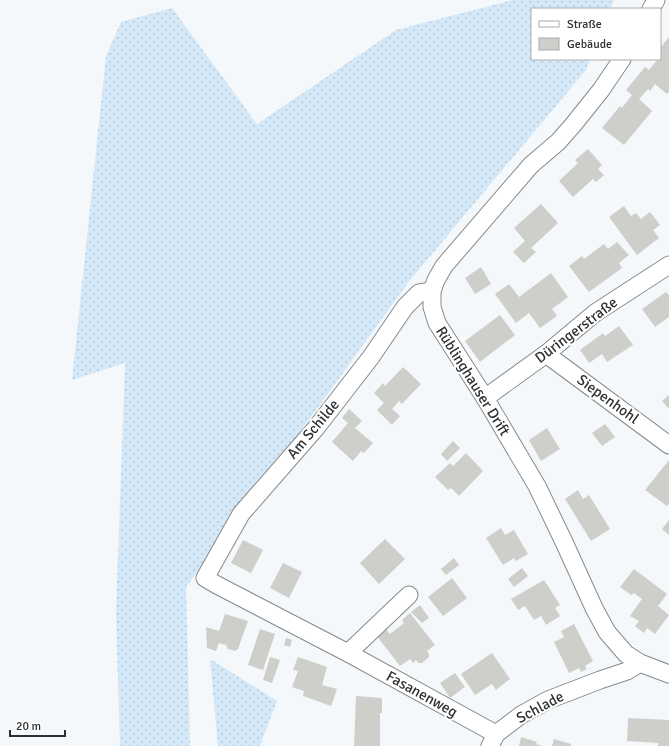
<svg xmlns="http://www.w3.org/2000/svg" width="669" height="746" font-family="Signika,sans-serif">
<defs>
<pattern id="grass-dots" width="8" height="8" patternUnits="userSpaceOnUse"><rect width="8" height="8" fill="#d5e8f7"/><path d="M2 2h.1M6 6h.1" fill="none" stroke="#b7c7d4" stroke-width="1.8" stroke-linecap="round"/></pattern>
</defs>
<rect width="100%" height="100%" fill="#f4f8fb"/>
<!-- grass -->
<g fill="url(#grass-dots)">
<path d="M513 0H614L610 9H532V59H590L586 70 407 284 335 384 186 587 190 746H120L116 613 125 363 72 380 106 56 121 22 172 8 257 124 396 30Z"/>
<path d="M210 659 277 701 260 746H218Z"/>
</g>
<!-- building -->
<g fill="#cecfca">
<path d="M669 37V92L667 94 655 84 650 91 648 89 639 99 652 111 624 145 602 128 620 106 622 108 632 95 626 90 645 67 649 70 658 59H660V48Z"/>
<path d="M588 149 602 165 598 169 604 175 596 182 593 179 573 197 559 181 578 163 575 160Z"/>
<path d="M541 204 558 223 531 248 536 252 524 263 513 252 525 241 514 228Z"/>
<path d="M624 206 631 216 636 213 641 219 650 212 660 225 653 230 659 238 637 255 609 217Z"/>
<path d="M617 242 629 255 619 263 622 268 589 292 569 266 582 256 584 259 604 244 608 249Z"/>
<path d="M481 267 491 284 475 294 465 278Z"/>
<path d="M551 273 568 297 552 309 557 316 540 328 529 313 516 323 495 294 509 284 519 297Z"/>
<path d="M666 292 669 295V317L655 327 642 309Z"/>
<path d="M500 315 515 335 480 362 465 341Z"/>
<path d="M619 326 633 345 607 362 602 354 589 363 580 350 603 333 605 336Z"/>
<path d="M403 367 421 384 402 404 399 401 392 409 400 416 392 425 377 410 384 403 374 393 383 383 385 386Z"/>
<path d="M669 395V409L662 401Z"/>
<path d="M349 409 362 421 355 428 373 443 364 453 361 451 353 461 332 442 348 423 342 418Z"/>
<path d="M605 424 615 437 602 446 592 433Z"/>
<path d="M547 428 560 449 541 461 529 440Z"/>
<path d="M453 441 460 448 447 461 441 454Z"/>
<path d="M466 453 483 471 459 496 451 488 448 490 435 477 450 463 453 466Z"/>
<path d="M669 460V504L667 506 645 490Z"/>
<path d="M578 490 583 499 589 495 610 529 591 541 565 499Z"/>
<path d="M669 520V535L662 529Z"/>
<path d="M501 528 505 535 514 530 528 554 516 561 514 558 503 565 486 538Z"/>
<path d="M385 539 405 559 379 584 360 563Z"/>
<path d="M243 540 263 550 251 573 231 563Z"/>
<path d="M454 558 459 565 446 575 441 569Z"/>
<path d="M283 563 302 572 289 598 270 588Z"/>
<path d="M522 568 528 576 514 587 508 579Z"/>
<path d="M634 569 667 594 658 606 669 615 655 634 647 628 644 633 635 626 639 621 630 616 642 599 634 593 631 595 620 587Z"/>
<path d="M452 578 467 598 443 616 428 597Z"/>
<path d="M544 580 560 605 555 608 560 616 546 625 541 616 534 620 525 606 518 610 511 599Z"/>
<path d="M420 605 429 618 422 623 411 612Z"/>
<path d="M410 613 435 645 427 651 429 654V657L422 663H418L416 660 413 663 410 659 400 666 376 635 385 628 390 634 404 623 402 620Z"/>
<path d="M225 614 248 621 238 649 235 651 228 649 226 645 219 643 216 651 207 648 206 627 219 631Z"/>
<path d="M574 624 593 661 585 666 587 669 581 672 579 668 569 673 554 642 564 637 561 631Z"/>
<path d="M260 629 275 634 263 670 248 665Z"/>
<path d="M286 638 292 640 290 647 284 645Z"/>
<path d="M492 653 510 679 496 690 492 684 475 695 461 674Z"/>
<path d="M270 657 280 660 272 683 263 680Z"/>
<path d="M298 657 327 667 322 685 337 689 331 706 303 696 304 691 292 687 298 671 293 670Z"/>
<path d="M455 673 465 687 450 698 440 683Z"/>
<path d="M356 696 382 698V713H380V746H354Z"/>
<path d="M628 718 669 720V746H658V743L627 741Z"/>
<path d="M521 737 537 742 536 744 542 746H519Z"/>
<path d="M554 739 571 744V746H552Z"/>
</g>
<g fill="none" stroke-linecap="round" stroke-linejoin="round">
<defs>
<g id="street">
<path d="M651 9 656 0"/>
<path d="M622 59 601 90 573 125 558 142 531 165 444 266 436 280 432 291V307L437 323 485 398 537 486 564 542 594 608 607 632 626 654 640 663 669 674"/>
<path d="M432 291 419 293 405 307 371 357 316 428 241 514 205 578 217 585 348 653 496 734"/>
<path d="M546 354 669 445"/>
<path d="M485 398 546 354 595 313 669 265"/>
<path d="M348 653 409 595"/>
<path d="M490 746 496 734 521 715 548 700 600 680 627 671 640 663"/>
</g>
</defs>
<!-- street casing -->
<use href="#street" stroke="#868a8c" stroke-width="19"/>
<!-- street -->
<use href="#street" stroke="#fff" stroke-width="17"/>
</g>
<g text-anchor="middle" stroke-width="4" stroke-linejoin="round" paint-order="stroke">
<!-- street labels -->
<g font-size="15" fill="#2e3031" stroke="#fff">
<text transform="translate(576 330) rotate(-37)" y="5">Düringerstraße</text>
<text transform="translate(473 381) rotate(58)" y="5">Rüblinghauser Drift</text>
<text transform="translate(608 399) rotate(36)" y="5">Siepenhohl</text>
<text transform="translate(313 429) rotate(-50)" y="5">Am Schilde</text>
<text transform="translate(422 694) rotate(29)" y="5">Fasanenweg</text>
<text transform="translate(540 707) rotate(-28)" y="5">Schlade</text>
</g>
</g>
<!-- legend -->
<rect x="531" y="8" width="130" height="52" fill="#ffffff" stroke="#abacad"/>
<rect x="539" y="21" width="20" height="6" fill="#ffffff" stroke="#abacad"/>
<text x="567" y="28" font-size="12" fill="#2e3031">Straße</text>
<rect x="539" y="38" width="20" height="12" fill="#cecfca" stroke="#abacad"/>
<text x="567" y="48" font-size="12" fill="#2e3031">Gebäude</text>
<!-- scale -->
<path d="M10 730v6h55v-6" fill="none" stroke="#2e3031" stroke-width="2"/>
<text x="16" y="730" font-size="12" fill="#2e3031" stroke="#ffffff" stroke-width="3" paint-order="stroke">20 m</text>
</svg>
